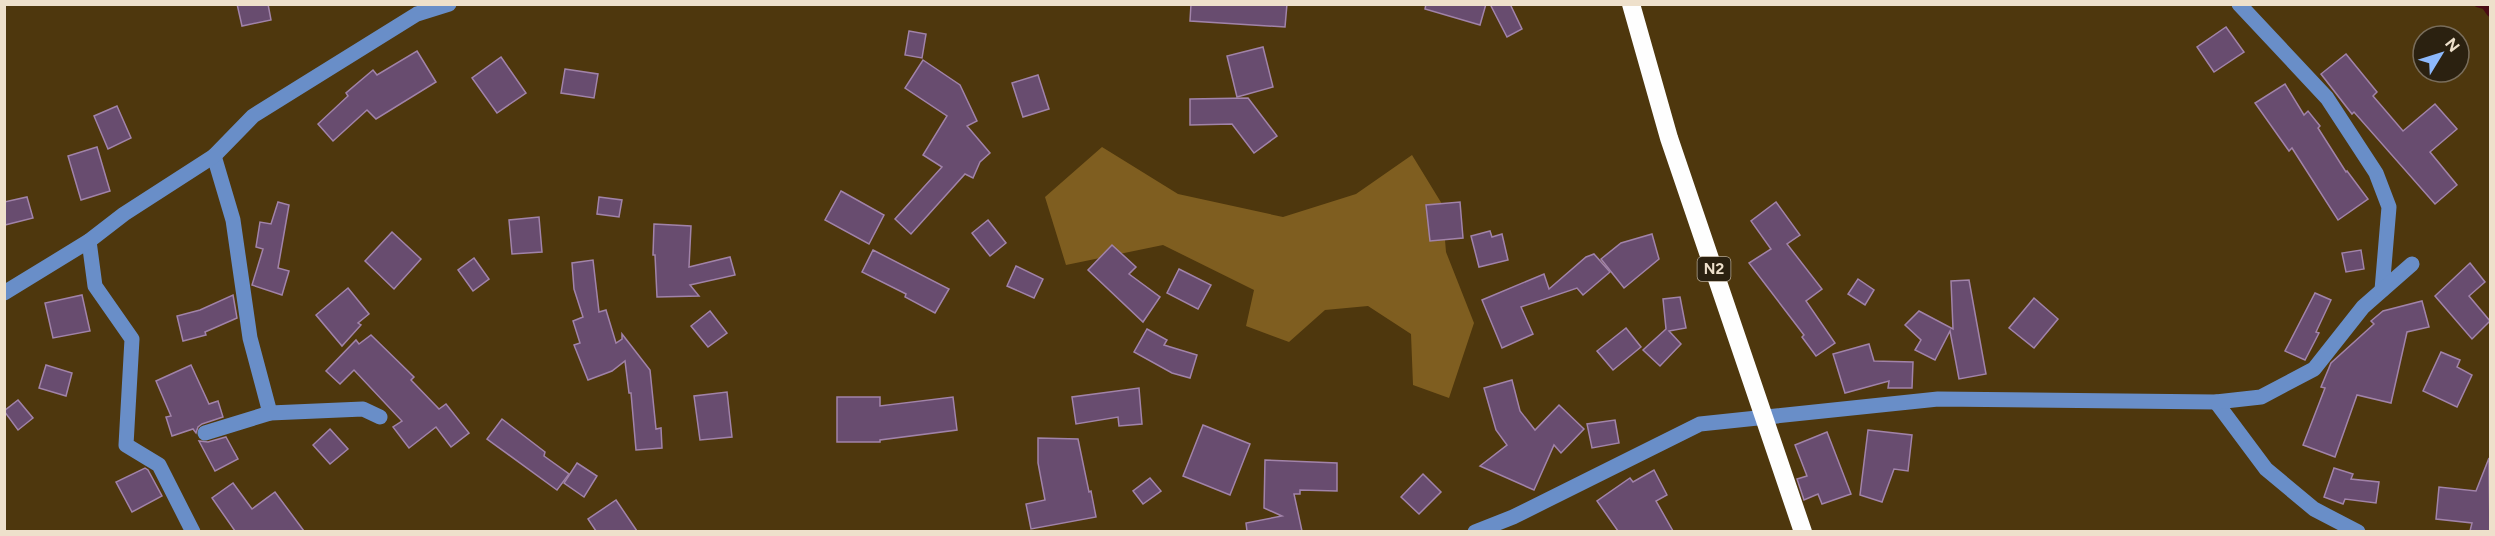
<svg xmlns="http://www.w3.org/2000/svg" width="2495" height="536" font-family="Figtree,sans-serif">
<rect width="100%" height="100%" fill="#4e370d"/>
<!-- green -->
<path fill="#7f5e20" d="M1102 147 1178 194 1283 217 1356 194 1412 155 1442 204 1446 252 1474 323 1449 398 1413 385 1411 334 1368 306 1325 310 1289 342 1246 326 1254 290 1163 245 1066 265 1045 197Z"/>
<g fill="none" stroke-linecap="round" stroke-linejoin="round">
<!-- stream -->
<path stroke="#4a0b14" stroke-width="7" d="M2478 4 2485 6 2490 13"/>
</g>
<!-- building -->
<g fill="#684c6f" stroke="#a183a9" stroke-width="1.5">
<path d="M237 4H268L271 20 242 26Z"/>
<path d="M1191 4H1287L1285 27 1190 21Z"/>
<path d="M1426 4H1486L1480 25 1425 9Z"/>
<path d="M1490 4H1510L1522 29 1507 37Z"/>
<path d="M2226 27 2244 52 2214 72 2197 47Z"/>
<path d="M909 31 926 34 922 58 905 55Z"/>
<path d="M1263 47 1273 87 1237 97 1227 56Z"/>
<path d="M417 51 436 82 376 119 367 110 333 141 318 124 348 96 346 93 373 70 377 75Z"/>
<path d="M2346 54 2377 92 2373 96 2403 131 2435 104 2457 129 2430 152 2457 185 2435 204 2354 112 2352 114 2321 74Z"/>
<path d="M501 57 526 93 497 113 472 78Z"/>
<path d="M923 60 960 85 977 121 967 126 990 153 980 162 973 178 965 174 911 234 895 219 942 167 923 155 947 116 905 88Z"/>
<path d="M565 69 598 74 594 98 561 93Z"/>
<path d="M1038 75 1049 109 1023 117 1012 83Z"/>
<path d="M2285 84 2304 115 2308 111 2320 126 2318 128 2346 172 2347 171 2368 199 2338 220 2292 148 2289 151 2255 103Z"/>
<path d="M1248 98 1277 136 1254 153 1232 124 1190 125V99Z"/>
<path d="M117 106 131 138 108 149 94 116Z"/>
<path d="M97 147 110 191 81 200 68 156Z"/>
<path d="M841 191 884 215 869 244 825 220Z"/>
<path d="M27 197 33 218 5 225 4 202Z"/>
<path d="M599 197 622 200 619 217 597 214Z"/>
<path d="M278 202 289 205 278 268 289 271 282 295 252 285 263 249 256 247 260 222 271 224Z"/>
<path d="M1460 202 1463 238 1430 241 1426 205Z"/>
<path d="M1776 202 1800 235 1787 244 1822 289 1806 301 1835 343 1816 356 1802 337 1804 335 1749 263 1771 249 1751 221Z"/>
<path d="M539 217 542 252 512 254 509 220Z"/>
<path d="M988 220 1006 243 990 256 972 233Z"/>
<path d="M654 224 691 226 689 267 730 257 735 275 690 285 699 296 657 297 655 255H653Z"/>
<path d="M1490 231 1492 237 1502 234 1508 260 1479 267 1471 236Z"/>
<path d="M392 232 421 259 394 289 365 261Z"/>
<path d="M1652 234 1659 259 1624 288 1601 259 1621 243Z"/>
<path d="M1112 245 1136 267 1129 274 1160 297 1143 322 1088 270Z"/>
<path d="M873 250 949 289 935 313 905 297 906 294 862 272Z"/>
<path d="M2361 250 2364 269 2346 272 2342 253Z"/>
<path d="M1594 254 1610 272 1583 295 1577 288 1521 307 1533 334 1502 348 1482 300 1544 274 1549 289 1586 257Z"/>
<path d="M474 258 489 279 473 291 458 270Z"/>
<path d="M593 260 599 312 606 310 616 343 622 339V334L650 370 656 429 661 428 662 448 636 450 631 393H629L625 361 612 371 588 380 574 345 580 343 573 321 583 317 574 289 572 263Z"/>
<path d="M2470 263 2485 282 2469 296 2490 321 2472 339 2435 296Z"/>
<path d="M1016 266 1043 279 1034 298 1007 286Z"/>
<path d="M1179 269 1211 285 1198 309 1167 293Z"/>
<path d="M1858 279 1874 290 1865 305 1848 294Z"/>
<path d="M1969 280 1986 374 1959 379 1950 331 1935 360 1915 350 1921 340 1905 325 1919 311 1953 329 1951 281Z"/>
<path d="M348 288 369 314 358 323 361 325 342 346 316 315Z"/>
<path d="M2315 293 2331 300 2316 332 2319 333 2305 360 2285 351Z"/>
<path d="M82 295 90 331 53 338 45 303Z"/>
<path d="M233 295 237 318 205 332 206 335 183 341 177 316 200 310Z"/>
<path d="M1680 297 1686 328 1669 331 1681 344 1660 366 1643 350 1666 329 1663 299Z"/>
<path d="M2034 298 2058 319 2034 348 2009 328Z"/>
<path d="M2422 301 2429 327 2407 332 2391 403 2357 395 2335 457 2303 445 2325 388 2321 387 2331 363 2374 324 2371 321 2383 311Z"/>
<path d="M710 311 727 333 708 347 691 326Z"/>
<path d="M1626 328 1641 347 1613 370 1597 351Z"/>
<path d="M1147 329 1167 340 1164 345 1197 355 1190 378 1172 373 1134 352Z"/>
<path d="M371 335 414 377 411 380 439 409 446 404 469 433 451 447 436 427 409 448 393 427 402 421 354 370 340 384 326 371 356 340 359 344Z"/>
<path d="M1869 344 1874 361 1913 362 1912 388H1888L1889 381 1845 393 1833 354Z"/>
<path d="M2441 352 2460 360 2457 367 2472 375 2457 407 2423 391Z"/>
<path d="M46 365 72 373 66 396 39 388Z"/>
<path d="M191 365 209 404 218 401 223 417 202 424 198 427 196 433 193 429 172 436 166 417 171 416 156 381Z"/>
<path d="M1512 380 1520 411 1535 430 1559 405 1584 429 1561 453 1554 445 1534 490 1480 466 1507 445 1496 430 1484 388Z"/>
<path d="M1139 388 1142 424 1119 426 1118 417 1076 424 1072 397Z"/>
<path d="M727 392 732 437 700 440 694 396Z"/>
<path d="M837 397H880V406L953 397 957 430 880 440V442H837Z"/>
<path d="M18 400 33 418 18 430 4 411Z"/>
<path d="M502 419 545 452 544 456 569 474 557 490 487 439Z"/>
<path d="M1615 420 1619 443 1592 448 1587 424Z"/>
<path d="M1203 425 1250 444 1230 495 1183 476Z"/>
<path d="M330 429 348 449 330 464 313 445Z"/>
<path d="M1868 430 1912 435 1908 471 1894 469 1882 502 1860 495Z"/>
<path d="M1827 432 1851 494 1822 504 1818 494 1804 500 1797 479 1807 476 1795 445Z"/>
<path d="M226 437 238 459 215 471 199 441 208 442Z"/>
<path d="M1038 438 1078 439 1089 492 1091 491 1096 517 1031 529 1026 504 1045 500 1038 463Z"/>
<path d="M2489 458 2490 531H2470L2472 523 2436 519 2439 487 2476 491Z"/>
<path d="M1265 460 1337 463V491L1300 490V494H1294L1302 531H1247L1246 523 1282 516 1264 508Z"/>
<path d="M577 463 597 476 584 497 564 483Z"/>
<path d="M145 468 148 470 162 496 132 512 116 482Z"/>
<path d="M2334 468 2353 474 2351 479 2379 482 2376 503 2345 499 2343 504 2324 497Z"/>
<path d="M1654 470 1667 495 1656 501 1673 531H1618L1597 501 1630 478 1633 482Z"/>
<path d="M1423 474 1441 492 1419 514 1401 497Z"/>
<path d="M1150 478 1161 491 1143 504 1133 491Z"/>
<path d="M233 483 252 509 275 492 304 531H235L212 498Z"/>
<path d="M616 500 637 531H596L588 519Z"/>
</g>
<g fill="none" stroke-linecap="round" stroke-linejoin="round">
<!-- minor -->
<g stroke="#698ec8" stroke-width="15">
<path d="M2239 4 2327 98 2376 173 2389 207 2382 290"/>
<path d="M214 156 233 220 250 338 270 413"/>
<path d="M89 241 95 286 132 339 126 445 159 465 193 532"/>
<path d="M4 293 89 241 124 214 214 156 253 116 417 14 449 4"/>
<path d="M2216 402 2266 469 2314 509 2358 532"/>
<path d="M205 433 270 413 363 409 380 417"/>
<path d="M1475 532 1513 517 1700 424 1938 399 2216 402 2261 397 2314 369 2363 307 2412 264"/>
</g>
<!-- highway -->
<path stroke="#fefefe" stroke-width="18" d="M1631 4 1669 138 1803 532"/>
</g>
<g text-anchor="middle" stroke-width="5" stroke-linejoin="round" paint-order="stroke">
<!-- shield labels -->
<rect fill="#2b2110" stroke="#b4a793" stroke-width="1.5" x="1697.5" y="257" width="33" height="24" rx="4.5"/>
<g font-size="15" font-weight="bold" fill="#eee0cb">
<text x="1714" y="274">N2</text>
</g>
</g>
<!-- border -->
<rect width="2495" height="536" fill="none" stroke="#eee0cb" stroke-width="12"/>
<!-- north arrow -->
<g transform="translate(2441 54) rotate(52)"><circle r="28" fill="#2b2110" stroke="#796d5b" stroke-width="1.5"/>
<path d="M0-4.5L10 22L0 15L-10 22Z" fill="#8db9fc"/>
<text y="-9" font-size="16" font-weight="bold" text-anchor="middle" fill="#eee0cb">N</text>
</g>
</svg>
